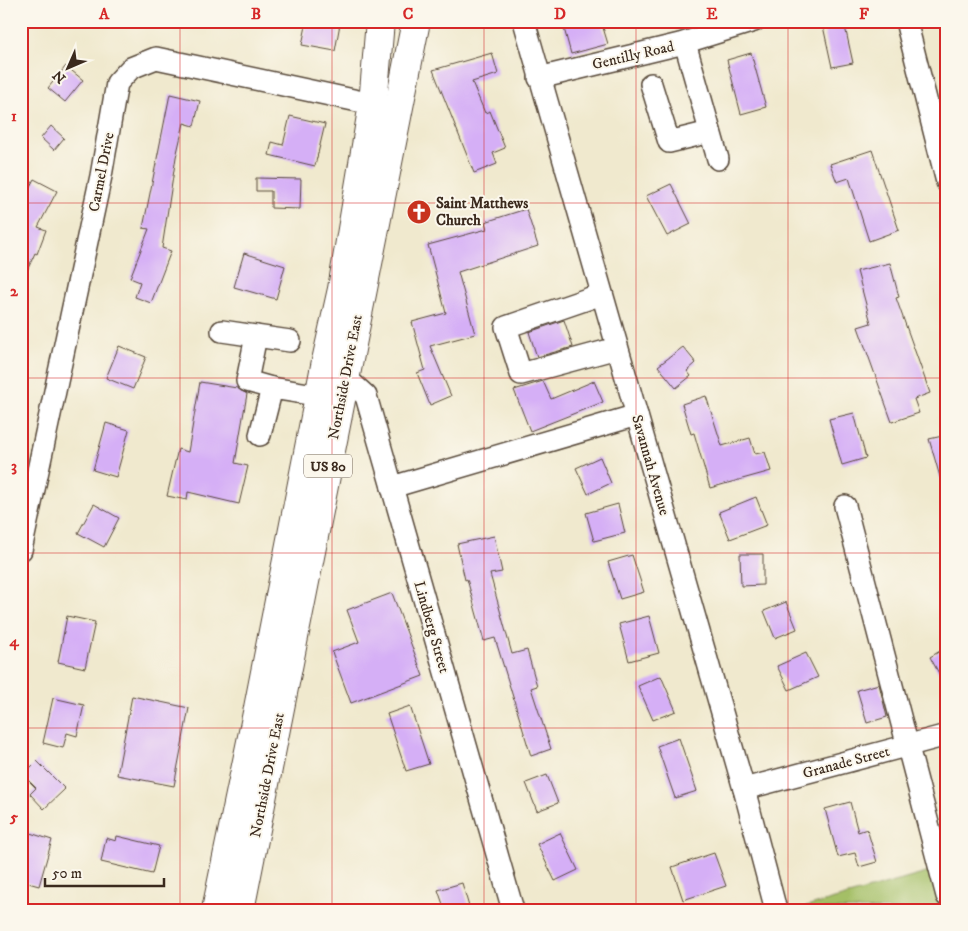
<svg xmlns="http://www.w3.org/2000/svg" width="968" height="931" font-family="'IM FELL DW Pica',serif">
<rect width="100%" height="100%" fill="#fbf7ec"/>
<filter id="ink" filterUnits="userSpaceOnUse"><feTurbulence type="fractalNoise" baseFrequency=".02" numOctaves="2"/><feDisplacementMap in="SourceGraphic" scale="10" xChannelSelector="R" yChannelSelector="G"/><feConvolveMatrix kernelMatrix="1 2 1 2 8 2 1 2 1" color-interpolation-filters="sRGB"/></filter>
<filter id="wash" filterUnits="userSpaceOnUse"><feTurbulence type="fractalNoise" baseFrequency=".0096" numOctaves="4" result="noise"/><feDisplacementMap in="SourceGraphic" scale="20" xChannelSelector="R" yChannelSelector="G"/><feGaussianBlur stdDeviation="1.12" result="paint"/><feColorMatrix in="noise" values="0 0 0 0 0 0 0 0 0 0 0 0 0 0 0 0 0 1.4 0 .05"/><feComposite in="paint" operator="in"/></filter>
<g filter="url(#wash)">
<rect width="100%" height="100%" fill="#f0e9ce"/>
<!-- green -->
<path fill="#a4bf66" stroke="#707442" d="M937 870 947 899V910L799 909Z"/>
<g id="blocks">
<!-- building -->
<g fill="#d5aff6">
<path d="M307 21 340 24 335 51 302 45Z"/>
<path d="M562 21H601L608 44 571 54Z"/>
<path d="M844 22 853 63 832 67 823 26Z"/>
<path d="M492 53 498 74 472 82 485 113 490 111 505 148 493 153 497 164 474 173 433 70Z"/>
<path d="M751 53 766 107 741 114 727 60Z"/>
<path d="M66 66 83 80 65 102 48 88Z"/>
<path d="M170 94 200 101 194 126 184 123 176 157 162 248 171 251 151 303 135 297 140 282 130 278 149 229 143 228Z"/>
<path d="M290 116 325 124 315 166 269 155 272 142 283 145Z"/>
<path d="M51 126 64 138 54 150 41 138Z"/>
<path d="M872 150 899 230 869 241 849 178 837 182 830 164Z"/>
<path d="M256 178 301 179 300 209 271 208V191H256Z"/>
<path d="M34 179 57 191 38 227 46 230 37 254 35 253 21 284V230L28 211 21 208V203Z"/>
<path d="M671 184 691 224 667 236 646 196Z"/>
<path d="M526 209 538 246 458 272 475 334 430 346 451 396 430 405 417 373 425 370 412 322 446 313 428 245 487 229 485 222Z"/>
<path d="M244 253 285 266 276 299 234 287Z"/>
<path d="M890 263 899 297 896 298 930 393 914 399 919 413 892 422 858 327 871 323 857 271Z"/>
<path d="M564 320 573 347 537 357 529 332Z"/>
<path d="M119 346 146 357 133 389 106 378Z"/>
<path d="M683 347 696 363 687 371 691 376 676 388 658 366Z"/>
<path d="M543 381 551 399 594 381 603 402 530 431 514 390Z"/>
<path d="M200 382 237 388 247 394 235 463 248 466 239 504 188 492 187 500 167 496 178 449 188 452Z"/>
<path d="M706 396 722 446 750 438 755 454 765 452 771 471 710 488 694 433 691 434 682 404Z"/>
<path d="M854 413 866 458 842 465 829 419Z"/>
<path d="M106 423 129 430 116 477 93 470Z"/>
<path d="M947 435V487H943L929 439Z"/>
<path d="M600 457 611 483 588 494 576 468Z"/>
<path d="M756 497 767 525 730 539 719 512Z"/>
<path d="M94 504 119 518 104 547 78 533Z"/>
<path d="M618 504 625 533 594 541 586 513Z"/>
<path d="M494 536 502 572 490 574 512 654 527 650 537 686 531 688 551 749 531 756 495 638 484 641 467 579 465 580 457 544Z"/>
<path d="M740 554H763V585L741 586Z"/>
<path d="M632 555 644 592 620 599 608 562Z"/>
<path d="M392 593 423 676 351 703 332 652 359 642 347 610Z"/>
<path d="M786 602 797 629 775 638 764 611Z"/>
<path d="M67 616 95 622 85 668 58 662Z"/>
<path d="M649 616 659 653 629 661 619 624Z"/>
<path d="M947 647V688L930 657Z"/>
<path d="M806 653 818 677 789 690 777 666Z"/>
<path d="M661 676 676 711 653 720 638 686Z"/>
<path d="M879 684 887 717 867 723 857 690Z"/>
<path d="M132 696 189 708 174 786 117 775Z"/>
<path d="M53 698 84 705 77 736 67 733 63 748 43 743Z"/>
<path d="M410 706 429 764 406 771 387 714Z"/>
<path d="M679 738 697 791 675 798 657 746Z"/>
<path d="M37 761 65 789 44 809 30 794 36 788 23 775Z"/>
<path d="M547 775 558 803 537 811 526 783Z"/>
<path d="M850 802 858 832 867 829 877 862 859 867 855 853 838 857 825 809Z"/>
<path d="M27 832 52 840 39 886 21 881V852Z"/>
<path d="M560 833 578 870 555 881 537 844Z"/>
<path d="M117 836 159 846 152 874 101 862 106 838 116 841Z"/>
<path d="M714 853 726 886 683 900 672 867Z"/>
<path d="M462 883 470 910H445L438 890Z"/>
</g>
</g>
</g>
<g filter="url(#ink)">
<use href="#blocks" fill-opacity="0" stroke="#564738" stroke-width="1"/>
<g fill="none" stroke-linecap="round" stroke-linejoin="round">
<defs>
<g id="minor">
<path d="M524 21 744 789 776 910"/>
<path d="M906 21 947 182"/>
<path d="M685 43 718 159"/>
<path d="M539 78 680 44 754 21"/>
<path d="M651 84 669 142 710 132"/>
<path d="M602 294 506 327 521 374 617 348"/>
<path d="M222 331 290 341"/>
<path d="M256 336 247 381 272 388"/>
<path d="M336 369 366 396 513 910"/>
<path d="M260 435 272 388 321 396"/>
<path d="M392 487 637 415"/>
<path d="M845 506 947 896"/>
<path d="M21 550 101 176 117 83 131 68 156 58 386 107"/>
<path d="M744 789 947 735"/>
</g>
<g id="major">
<path d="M216 910 258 708 326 361 342 289 373 104 380 21"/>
<path d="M240 910 416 21"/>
</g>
</defs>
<!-- minor casing -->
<use href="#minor" stroke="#564738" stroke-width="24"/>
<!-- major casing -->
<use href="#major" stroke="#564738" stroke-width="30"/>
<!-- minor -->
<use href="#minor" stroke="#fff" stroke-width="21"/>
<!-- major -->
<use href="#major" stroke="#fff" stroke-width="28"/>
</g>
</g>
<!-- grid -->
<path fill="none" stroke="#d62828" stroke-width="1" stroke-opacity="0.55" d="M180 21V910M332 21V910M484 21V910M636 21V910M788 21V910M21 203H947M21 378H947M21 553H947M21 728H947"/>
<!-- icons -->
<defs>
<symbol id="church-disc" viewBox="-11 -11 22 22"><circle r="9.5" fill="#c8321e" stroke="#fbf7ec"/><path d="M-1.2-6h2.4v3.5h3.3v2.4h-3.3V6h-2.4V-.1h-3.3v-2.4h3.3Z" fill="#fff"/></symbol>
</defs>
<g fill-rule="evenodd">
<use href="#church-disc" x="405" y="198" width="28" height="28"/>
</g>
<g text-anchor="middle" stroke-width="4" stroke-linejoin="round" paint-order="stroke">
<!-- shield labels -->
<rect fill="#fbf7ec" stroke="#75685c" stroke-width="1" x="304" y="454.5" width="48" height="23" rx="4"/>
<g font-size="14" font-weight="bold" fill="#3b2a1e">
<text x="328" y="471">US 80</text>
</g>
<!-- street labels -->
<g font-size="15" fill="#3b2a1e" stroke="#fbf7ec">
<text transform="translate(633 55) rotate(-13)" y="5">Gentilly Road</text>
<text transform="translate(101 172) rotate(-79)" y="5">Carmel Drive</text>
<text transform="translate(345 377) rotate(-79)" y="5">Northside Drive East</text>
<text transform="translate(651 465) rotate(74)" y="5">Savannah Avenue</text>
<text transform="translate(432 627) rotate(74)" y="5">Lindberg Street</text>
<text transform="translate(846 762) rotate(-15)" y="5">Granade Street</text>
<text transform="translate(267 775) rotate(-79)" y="5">Northside Drive East</text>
</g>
<!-- poi labels -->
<g font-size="15" font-weight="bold" fill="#3b2a1e" stroke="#fbf7ec" text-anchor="start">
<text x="436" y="208">Saint Matthews<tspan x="436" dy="17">Church</tspan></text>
</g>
</g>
<!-- margin -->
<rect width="968" height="931" fill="none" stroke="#fbf7ec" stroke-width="55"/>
<!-- north arrow -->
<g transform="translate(68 68) rotate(225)" stroke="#fbf7ec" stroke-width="4" paint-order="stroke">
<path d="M0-4L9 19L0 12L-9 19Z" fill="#3b2a1e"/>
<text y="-8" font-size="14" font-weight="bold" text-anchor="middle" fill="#3b2a1e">N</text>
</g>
<!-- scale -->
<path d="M45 878v8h119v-8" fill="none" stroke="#3b2a1e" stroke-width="2.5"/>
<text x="52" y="878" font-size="15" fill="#3b2a1e" stroke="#fbf7ec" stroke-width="4" paint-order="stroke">50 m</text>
<rect x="28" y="28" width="912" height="876" fill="none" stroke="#d62828" stroke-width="2"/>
<g font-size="16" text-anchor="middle" font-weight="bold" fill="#d62828">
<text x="104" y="19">A</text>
<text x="256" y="19">B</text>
<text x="408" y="19">C</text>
<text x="560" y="19">D</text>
<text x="712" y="19">E</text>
<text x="864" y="19">F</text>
<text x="14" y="121">1</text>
<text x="14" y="296">2</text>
<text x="14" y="471">3</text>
<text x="14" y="646">4</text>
<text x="14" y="822">5</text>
</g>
</svg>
